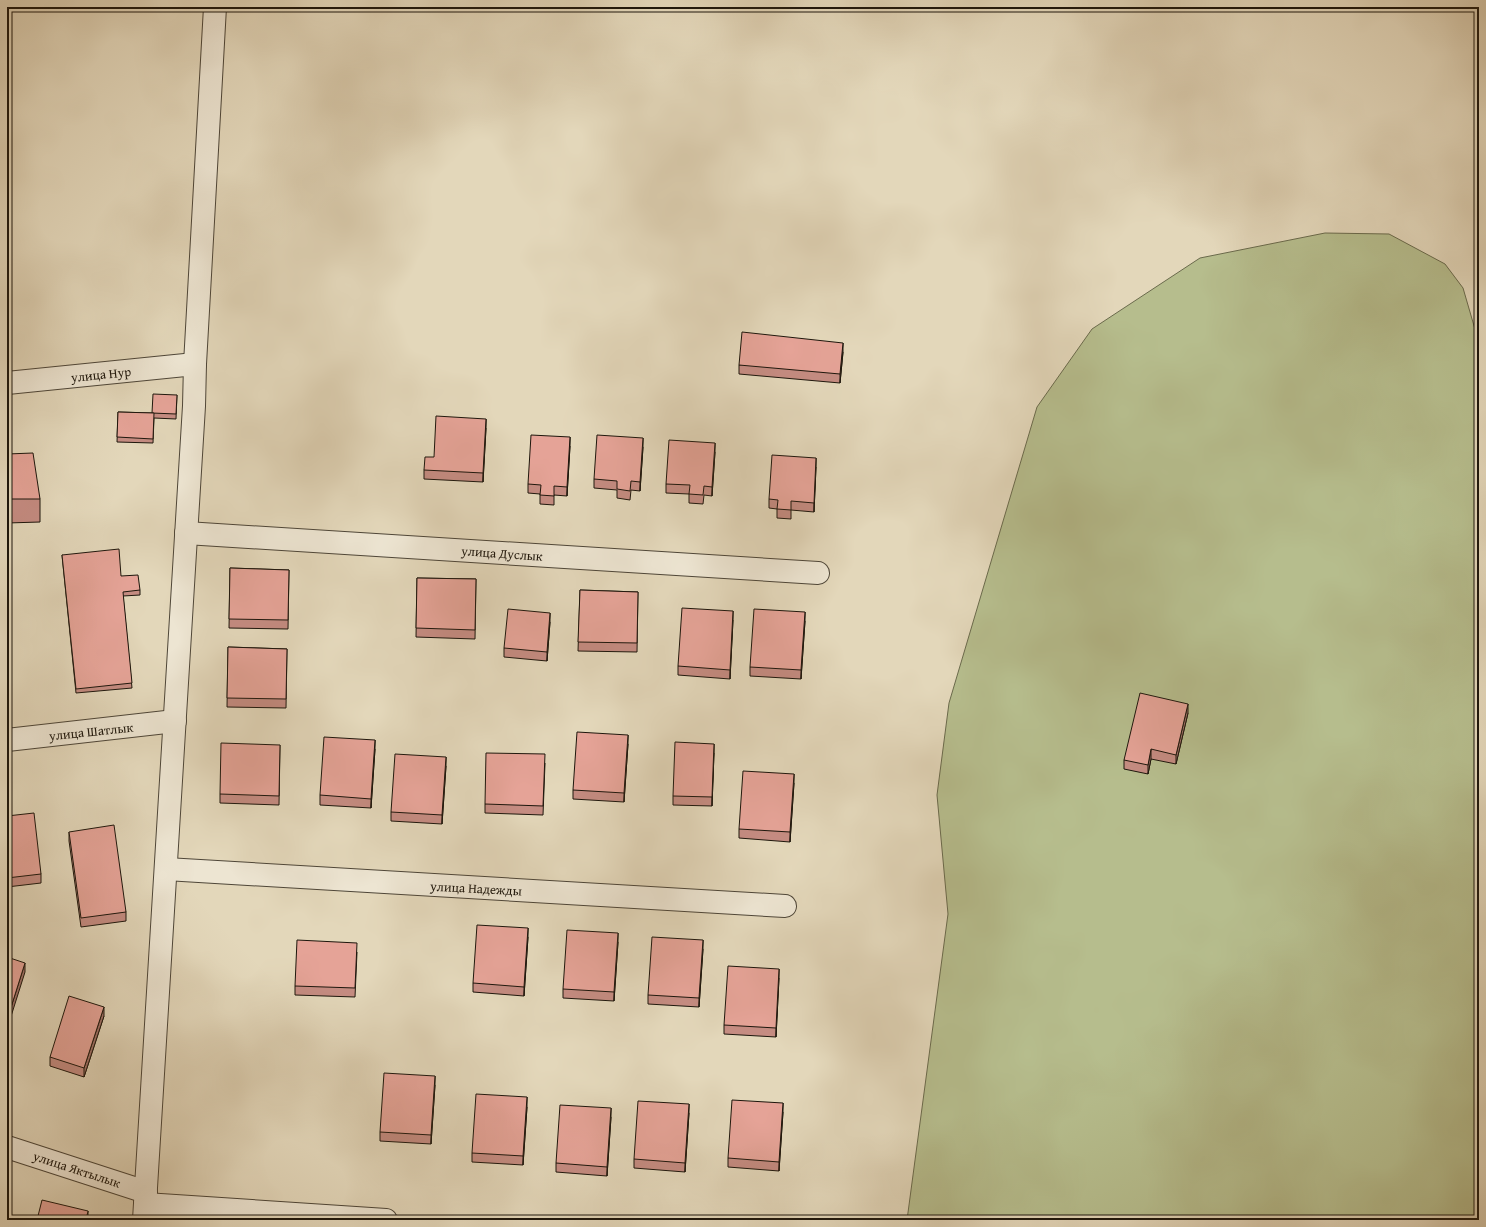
<svg xmlns="http://www.w3.org/2000/svg" width="1486" height="1227" font-family="'Gentium Book Plus',serif">
<rect width="100%" height="100%" fill="#e3d7ba"/>
<filter id="stains"><feTurbulence type="fractalNoise" baseFrequency=".005" numOctaves="4"/><feColorMatrix values="0 0 0 0 .2 0 0 0 0 .09 0 0 0 0 .02 0 0 0 .5 -.17"/></filter>
<radialGradient id="worn" r=".72"><stop offset=".6" stop-color="#630" stop-opacity="0"/><stop offset="1" stop-color="#630" stop-opacity=".3"/></radialGradient>
<!-- green -->
<path fill="#b6bd8d" stroke="#6a6a4c" d="M1325 233 1389 234 1445 264 1463 288 1479 343V1220H907L948 914 937 795 949 703 1037 407 1092 329 1200 258Z"/>
<g fill="none" stroke-linecap="round" stroke-linejoin="round">
<defs>
<g id="minor">
<path d="M7 383 195 364"/>
<path d="M186 533 818 573"/>
<path d="M7 740 175 721"/>
<path d="M166 869 785 906"/>
<path d="M7 1147 146 1192"/>
<path d="M145 1204 386 1220"/>
<path d="M144 1220 194 406 195 364 215 7"/>
</g>
</defs>
<!-- minor casing -->
<use href="#minor" stroke="#4e4638" stroke-width="24"/>
<!-- minor -->
<use href="#minor" stroke="#ede5d2" stroke-width="22"/>
</g>
<!-- wall -->
<g fill="#c58c82" stroke="#1d160c">
<path d="M843 352 840 383 739 374V365Z"/>
<path d="M177 395 176 419 154 418 153 443 117 442 118 412 152 413Z"/>
<path d="M486 428 483 482 424 479V470L434 457Z"/>
<path d="M570 446 567 496 554 495V505L540 504V494L528 493V484Z"/>
<path d="M643 447 640 491 631 490 630 500 617 498V490L594 488V479Z"/>
<path d="M715 452 712 496 704 495 703 504 689 503V494L666 493V484Z"/>
<path d="M7 454 40 499V522L7 523Z"/>
<path d="M816 467 814 512 791 510V519L777 518V509L769 508V499Z"/>
<path d="M62 555 121 576 140 590V595L123 596 132 688 76 693Z"/>
<path d="M230 568 289 570 288 629 229 628Z"/>
<path d="M417 578 476 579 475 639 416 637Z"/>
<path d="M580 590 638 592 637 652 578 651Z"/>
<path d="M733 620 730 679 678 675V666Z"/>
<path d="M805 621 801 679 750 676V667Z"/>
<path d="M550 622 547 661 504 657V648Z"/>
<path d="M228 647 287 649 286 708 227 707Z"/>
<path d="M1188 713 1176 764 1151 759 1148 774 1124 769V760Z"/>
<path d="M628 744 624 802 573 799V790Z"/>
<path d="M280 745 279 805 220 803V794Z"/>
<path d="M375 749 371 808 320 805V795Z"/>
<path d="M714 753 712 806 673 805V796Z"/>
<path d="M545 763 543 815 485 813V804Z"/>
<path d="M446 766 442 824 391 821V812Z"/>
<path d="M794 783 790 842 739 838V829Z"/>
<path d="M7 816 41 874V883L7 887Z"/>
<path d="M69 832 126 912V921L81 927 69 841Z"/>
<path d="M528 937 524 996 473 992V983Z"/>
<path d="M618 942 614 1001 563 998V989Z"/>
<path d="M703 949 699 1007 648 1004V995Z"/>
<path d="M357 952 355 997 295 995V986Z"/>
<path d="M779 978 776 1037 724 1034V1025Z"/>
<path d="M104 1016 84 1077 50 1066V1057Z"/>
<path d="M435 1085 431 1144 380 1141V1132Z"/>
<path d="M527 1107 523 1165 472 1162V1153Z"/>
<path d="M783 1112 779 1171 728 1167V1158Z"/>
<path d="M689 1113 685 1172 634 1168V1159Z"/>
<path d="M611 1117 607 1176 556 1172V1163Z"/>
</g>
<!-- shaded-wall -->
<g fill="#a0726a" stroke="#1d160c">
<path d="M843 343V352L840 383V374Z"/>
<path d="M486 419V428L483 482V473Z"/>
<path d="M570 437V446L567 496V487Z"/>
<path d="M643 438V447L640 491V482Z"/>
<path d="M715 443V452L712 496V487Z"/>
<path d="M816 458V467L814 512V503Z"/>
<path d="M733 611V620L730 679V670Z"/>
<path d="M805 612V621L801 679V670Z"/>
<path d="M550 613V622L547 661V652Z"/>
<path d="M1188 704V713L1176 764V755Z"/>
<path d="M628 735V744L624 802V793Z"/>
<path d="M375 740V749L371 808V799Z"/>
<path d="M714 744V753L712 806V797Z"/>
<path d="M1151 749V759L1148 774V765Z"/>
<path d="M446 757V766L442 824V815Z"/>
<path d="M794 774V783L790 842V832Z"/>
<path d="M528 928V937L524 996V987Z"/>
<path d="M618 933V942L614 1001V992Z"/>
<path d="M703 940V949L699 1007V998Z"/>
<path d="M25 963V972L7 1029V1020Z"/>
<path d="M779 969V978L776 1037V1028Z"/>
<path d="M104 1007V1016L84 1077V1068Z"/>
<path d="M435 1076V1085L431 1144V1135Z"/>
<path d="M527 1097V1107L523 1165V1156Z"/>
<path d="M783 1103V1112L779 1171V1162Z"/>
<path d="M689 1104V1113L685 1172V1163Z"/>
<path d="M611 1108V1117L607 1176V1167Z"/>
<path d="M88 1211V1220H86Z"/>
</g>
<!-- building -->
<g fill="#e5a397" stroke="#1d160c">
<path d="M742 332 843 343 840 374 739 365Z"/>
<path d="M153 394 177 395 176 414 152 413Z"/>
<path d="M118 412 154 413 153 439 117 437Z"/>
<path d="M436 416 486 419 483 473 424 470 425 457H434Z"/>
<path d="M531 435 570 437 567 487 554 486V496L540 495 541 485 528 484Z"/>
<path d="M597 435 643 438 640 482 631 481 630 491 617 489V481L594 479Z"/>
<path d="M669 440 715 443 712 487 704 486 703 495 689 494 690 485 666 484Z"/>
<path d="M33 453 40 499H7V454Z"/>
<path d="M772 455 816 458 814 503 791 501V510L777 509 778 500 769 499Z"/>
<path d="M119 549 121 576 138 575 140 590 123 592 132 683 76 689 62 555Z"/>
<path d="M230 568 289 570 288 620 229 619Z"/>
<path d="M417 578 476 579 475 630 416 628Z"/>
<path d="M580 590 638 592 637 643 578 642Z"/>
<path d="M682 608 733 611 730 670 678 666Z"/>
<path d="M508 609 550 613 547 652 504 648Z"/>
<path d="M754 609 805 612 801 670 750 667Z"/>
<path d="M228 647 287 649 286 699 227 698Z"/>
<path d="M1140 693 1188 704 1176 755 1151 749 1148 765 1124 760Z"/>
<path d="M577 732 628 735 624 793 573 790Z"/>
<path d="M324 737 375 740 371 799 320 795Z"/>
<path d="M675 742 714 744 712 797 673 796Z"/>
<path d="M221 743 280 745 279 796 220 794Z"/>
<path d="M486 753 545 754 543 806 485 804Z"/>
<path d="M395 754 446 757 442 815 391 812Z"/>
<path d="M743 771 794 774 790 832 739 829Z"/>
<path d="M34 813 41 874 7 878V816Z"/>
<path d="M114 825 126 912 81 918 69 832Z"/>
<path d="M477 925 528 928 524 987 473 983Z"/>
<path d="M567 930 618 933 614 992 563 989Z"/>
<path d="M652 937 703 940 699 998 648 995Z"/>
<path d="M297 940 357 943 355 988 295 986Z"/>
<path d="M7 957 25 963 7 1020Z"/>
<path d="M728 966 779 969 776 1028 724 1025Z"/>
<path d="M69 996 104 1007 84 1068 50 1057Z"/>
<path d="M384 1073 435 1076 431 1135 380 1132Z"/>
<path d="M476 1094 527 1097 523 1156 472 1153Z"/>
<path d="M732 1100 783 1103 779 1162 728 1158Z"/>
<path d="M638 1101 689 1104 685 1163 634 1159Z"/>
<path d="M560 1105 611 1108 607 1167 556 1163Z"/>
<path d="M42 1200 88 1211 86 1220H37Z"/>
</g>
<g text-anchor="middle" stroke-width="3" stroke-linejoin="round" paint-order="stroke">
<!-- street labels -->
<g font-size="13" fill="#1d160c" stroke="#ede5d2">
<text transform="translate(101 374) rotate(-6)" y="5">улица Нур</text>
<text transform="translate(502 553) rotate(4)" y="5">улица Дуслык</text>
<text transform="translate(91 731) rotate(-6)" y="5">улица Шатлык</text>
<text transform="translate(476 888) rotate(3)" y="5">улица Надежды</text>
<text transform="translate(77 1169) rotate(18)" y="5">улица Яктылык</text>
</g>
</g>
<!-- margin -->
<rect width="1486" height="1227" fill="none" stroke="#e3d7ba" stroke-width="24"/>
<rect x="8" y="8" width="1470" height="1211" fill="none" stroke="#1d160c" stroke-width="2"/>
<rect x="12" y="12" width="1462" height="1203" fill="none" stroke="#1d160c"/>
<rect width="100%" height="100%" filter="url(#stains)"/>
<rect width="100%" height="100%" fill="url(#worn)"/>
</svg>
